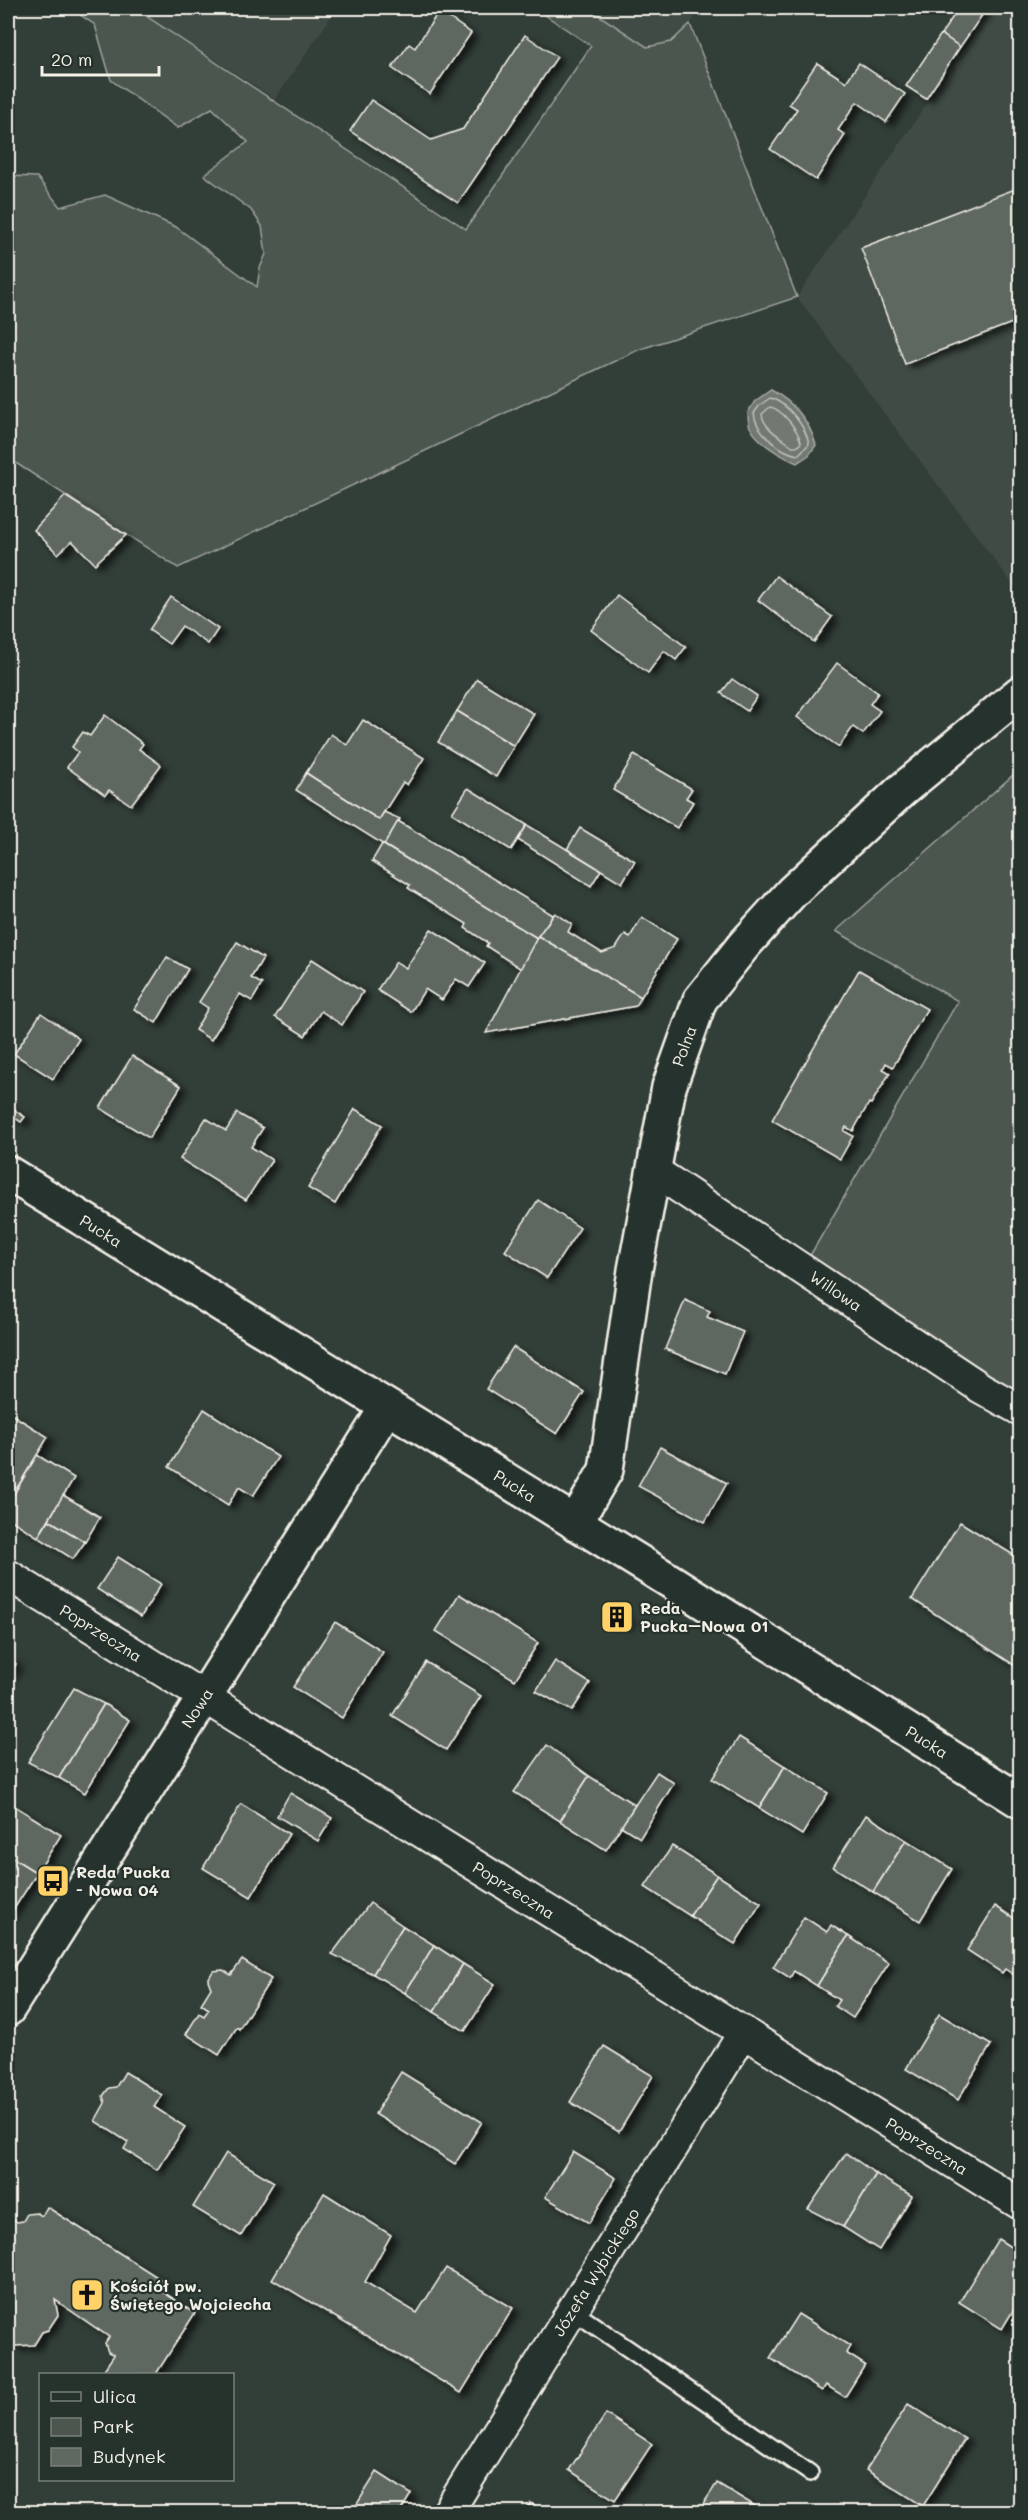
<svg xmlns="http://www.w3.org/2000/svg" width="1028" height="2520" font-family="Mali,sans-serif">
<defs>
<filter id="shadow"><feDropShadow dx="6" dy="4" stdDeviation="3" flood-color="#0009"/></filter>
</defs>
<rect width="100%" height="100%" fill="#323e38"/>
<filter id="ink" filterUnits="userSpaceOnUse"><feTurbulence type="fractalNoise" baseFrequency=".0167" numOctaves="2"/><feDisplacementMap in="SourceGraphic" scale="12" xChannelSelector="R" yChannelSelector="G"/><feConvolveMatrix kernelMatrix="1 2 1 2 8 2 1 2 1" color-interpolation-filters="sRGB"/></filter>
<g filter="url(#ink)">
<!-- built -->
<g fill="#404b44">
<path d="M134 8H337L275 99Z"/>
<path d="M534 8H701L690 24 647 66 591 46Z"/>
<path d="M991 8H1020V594L797 297Z"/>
</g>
<!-- green -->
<g fill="#4c564f" stroke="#a0a49c" stroke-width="1.5">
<path d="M70 8H134L466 229 591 46 539 11 542 8H588L647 47 671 42 690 24 797 297 638 350 178 568 8 458V176L37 177 60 207 105 195 176 227 257 287 260 268 266 254 262 226 251 210 204 175 248 142 212 108 178 128 111 80 95 25Z"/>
<path d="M1020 769V1396L808 1259 958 1001 836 931Z"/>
</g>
<!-- water -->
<path fill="#727972" stroke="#a6a9a1" stroke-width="1.5" d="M771 390C793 402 809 420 816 445L809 455 797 463C781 456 758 443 750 427 748 423 748 416 748 412L755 401Z"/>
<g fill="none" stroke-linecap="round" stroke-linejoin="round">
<!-- shore -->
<g stroke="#c0c1b9" stroke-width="1.5">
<path d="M770 398C788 403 806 427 809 444L798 455C780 452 755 431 754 413L760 405Z"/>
<path d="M770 407C782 409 798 430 801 442L799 446H792C782 438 763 428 762 414Z"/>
</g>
</g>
<!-- building -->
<g fill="#5f6861" stroke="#f4f1e8" stroke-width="1.5" filter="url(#shadow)">
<path d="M959 8H987L960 47 941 34Z"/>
<path d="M439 11 471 33 430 94 392 68 409 44 415 48Z"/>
<path d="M941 34 960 47 926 99 906 86Z"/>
<path d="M525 35 557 57 458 203 350 131 371 100 431 140 463 129Z"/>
<path d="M817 63 846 82 859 63 905 94 886 122 857 102 838 130 845 135 816 180 770 149 797 109 789 104Z"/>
<path d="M1020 187V320L905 364 861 248Z"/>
<path d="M65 496 126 535 95 564 72 541 58 554 34 530Z"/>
<path d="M776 576 832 617 814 642 758 600Z"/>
<path d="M617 595 686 647 676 660 664 651 648 673 591 630Z"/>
<path d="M171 597 218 629 208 644 182 626 169 644 149 630Z"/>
<path d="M837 663 878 693 870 704 880 711 863 734 853 727 839 747 797 717Z"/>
<path d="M477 679 534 714 514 746 457 711Z"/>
<path d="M732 679 757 696 747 711 721 693Z"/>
<path d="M457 711 514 746 496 777 438 742Z"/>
<path d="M105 715 143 744 139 749 161 765 131 805 109 790 105 795 67 767 78 752 72 747 83 732 90 736Z"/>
<path d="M363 720 424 758 407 785 403 782 379 820 306 773 331 734 347 745Z"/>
<path d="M634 755 692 789 686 798 693 802 677 828 613 790Z"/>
<path d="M306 773 379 820 384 812 400 819 384 845 296 790Z"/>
<path d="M468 788 527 825 511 850 452 813Z"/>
<path d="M398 821 553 915 537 938 384 845Z"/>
<path d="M527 825 601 870 591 886 518 840Z"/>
<path d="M580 828 635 861 622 883 567 849Z"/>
<path d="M382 844 537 938 521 969 486 946 488 943 465 928 467 924 408 888 410 885 372 861Z"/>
<path d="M555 913 572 924 568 932 602 953 616 948 625 934 630 937 642 917 677 939 641 997 538 936Z"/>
<path d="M431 929 485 963 469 987 456 979 442 1000 425 989 411 1012 377 990 396 962 406 968Z"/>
<path d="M538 936 641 997 636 1006 486 1033Z"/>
<path d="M237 942 263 958 251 978 262 984 252 1001 240 994 211 1040 195 1030 208 1008 199 1002Z"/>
<path d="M167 957 188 969 156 1023 134 1009Z"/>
<path d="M312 959 363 992 342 1025 321 1011 305 1036 275 1017Z"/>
<path d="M859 970 927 1009 893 1067 886 1063 883 1069 890 1073 871 1104 869 1103 853 1131 846 1127 844 1131 853 1136 840 1159 772 1120Z"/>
<path d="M41 1013 79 1039 53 1079 14 1054Z"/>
<path d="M132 1056 181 1086 149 1138 100 1108Z"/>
<path d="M8 1106 25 1117 21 1122 8 1113Z"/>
<path d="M355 1109 382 1125 335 1204 308 1188Z"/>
<path d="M237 1113 263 1128 251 1147 272 1160 246 1200 180 1159 206 1118 226 1131Z"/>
<path d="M538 1200 580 1228 547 1278 505 1251Z"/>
<path d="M685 1300 710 1311 707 1317 743 1332 725 1374 665 1349Z"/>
<path d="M513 1347 584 1392 557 1434 486 1389Z"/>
<path d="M204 1409 278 1457 253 1496 239 1487 228 1505 169 1467Z"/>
<path d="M8 1412 48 1437 17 1488 8 1482Z"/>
<path d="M660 1447 727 1483 705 1522 638 1486Z"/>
<path d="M37 1455 74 1478 38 1537 8 1518V1504Z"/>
<path d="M63 1495 100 1517 85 1542 49 1520Z"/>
<path d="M49 1520 85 1542 73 1559 38 1537Z"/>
<path d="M960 1522 1020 1559V1669L912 1599Z"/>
<path d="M118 1557 161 1584 141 1617 97 1589Z"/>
<path d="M459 1594 538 1643 515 1680 436 1631Z"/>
<path d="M610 1608 629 1619 625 1626 605 1614Z"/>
<path d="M335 1622 383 1652 342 1718 293 1687Z"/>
<path d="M8 1658 16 1664 8 1677Z"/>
<path d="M555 1661 590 1683 572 1711 536 1691Z"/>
<path d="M426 1662 481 1696 446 1750 392 1716Z"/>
<path d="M74 1688 104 1704 59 1778 28 1762Z"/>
<path d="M104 1704 130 1720 85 1793 59 1778Z"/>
<path d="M739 1737 785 1766 759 1808 712 1779Z"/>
<path d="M547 1745 589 1776 560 1821 514 1792Z"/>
<path d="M785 1766 828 1793 802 1835 759 1808Z"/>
<path d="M657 1772 674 1783 640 1838 621 1826Z"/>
<path d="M589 1776 635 1805 606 1850 560 1821Z"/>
<path d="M290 1793 332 1818 318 1841 277 1816Z"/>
<path d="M241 1804 289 1834 251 1897 203 1868Z"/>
<path d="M13 1805 61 1835 37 1873 8 1855V1814Z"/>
<path d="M866 1815 906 1840 873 1892 833 1867Z"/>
<path d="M906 1840 952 1869 920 1921 873 1892Z"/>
<path d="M672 1846 717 1875 690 1916 645 1887Z"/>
<path d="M8 1855 37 1873 10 1915 8 1914Z"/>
<path d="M717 1875 761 1903 735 1944 690 1916Z"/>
<path d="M370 1903 403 1926 373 1974 332 1954Z"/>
<path d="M995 1906 1020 1922V1979L1005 1969 1002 1973 967 1950Z"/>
<path d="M804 1917 827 1932 831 1925 848 1936 817 1986 794 1971 790 1978 773 1967Z"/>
<path d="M403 1926 434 1945 405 1993 373 1974Z"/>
<path d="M848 1936 889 1963 853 2018 835 2006 839 2000 817 1986Z"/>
<path d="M434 1945 463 1964 434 2012 405 1993Z"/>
<path d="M242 1960 271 1979 239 2029 237 2027 219 2055 186 2034 199 2013 204 2016 209 2009 201 2004 211 1988 208 1980 213 1971 223 1970 231 1975Z"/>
<path d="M463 1964 495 1984 465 2031 434 2012Z"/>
<path d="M939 2014 991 2045 958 2100 906 2069Z"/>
<path d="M604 2046 653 2076 619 2132 570 2102Z"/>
<path d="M125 2072 162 2095 154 2107 185 2127 157 2170 124 2149 128 2142 95 2121 105 2103 103 2096 109 2088 116 2087Z"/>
<path d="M401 2072 482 2122 455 2164 375 2114Z"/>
<path d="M573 2152 616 2178 589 2223 545 2197Z"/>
<path d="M226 2153 274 2182 241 2236 193 2207Z"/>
<path d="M846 2153 876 2174 843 2227 808 2209Z"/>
<path d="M876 2174 912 2196 879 2250 843 2227Z"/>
<path d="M324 2193 391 2235 365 2282 417 2313 446 2268 513 2308 461 2393 272 2279Z"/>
<path d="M47 2207 165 2282 160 2290 195 2313 156 2374H101L114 2355 108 2352 105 2343 109 2337 55 2300 58 2315 48 2330 42 2332 34 2345 15 2346 8 2340V2216L17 2222 23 2221 27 2214 37 2213 42 2216Z"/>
<path d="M998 2239 1020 2253V2299L1002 2329 959 2302Z"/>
<path d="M798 2314 850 2346 846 2353 865 2365 845 2397 826 2385 822 2391 770 2358Z"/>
<path d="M908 2404 965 2439 923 2506 866 2470Z"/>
<path d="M606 2414 652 2444 615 2500 569 2470Z"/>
<path d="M377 2472 411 2494 400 2512H352Z"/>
<path d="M717 2483 765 2512H698Z"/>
<path d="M531 2503 546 2512H524Z"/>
</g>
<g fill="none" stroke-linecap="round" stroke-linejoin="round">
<defs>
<path id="lane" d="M573 2311 810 2473"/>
<g id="street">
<path d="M653 1170 981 1388 1020 1410"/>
<path d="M8 1575 1020 2204"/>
<path d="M448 2512 744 2032"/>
</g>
<g id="secondary">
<path d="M575 1523 606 1470 635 1270 669 1087 700 1000 744 945 792 892 902 790 1020 693"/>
<path d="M8 2009 387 1407"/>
</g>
<path id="primary" d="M8 1173 667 1579 1020 1801"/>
</defs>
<!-- lane casing -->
<use href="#lane" stroke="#f4f1e8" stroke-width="20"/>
<!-- street casing -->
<use href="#street" stroke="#f4f1e8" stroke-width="34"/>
<!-- secondary casing -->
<use href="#secondary" stroke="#f4f1e8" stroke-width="38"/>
<!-- primary casing -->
<use href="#primary" stroke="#f4f1e8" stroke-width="38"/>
<!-- lane -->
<use href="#lane" stroke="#26332d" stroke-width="15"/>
<!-- street -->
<use href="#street" stroke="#26332d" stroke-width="30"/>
<!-- secondary -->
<use href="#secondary" stroke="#26332d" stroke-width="33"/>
<!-- primary -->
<use href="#primary" stroke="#26332d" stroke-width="33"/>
</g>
</g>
<!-- icons -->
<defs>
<symbol id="building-square" viewBox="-11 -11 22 22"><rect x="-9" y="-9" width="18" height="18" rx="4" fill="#ffd166" stroke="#26332d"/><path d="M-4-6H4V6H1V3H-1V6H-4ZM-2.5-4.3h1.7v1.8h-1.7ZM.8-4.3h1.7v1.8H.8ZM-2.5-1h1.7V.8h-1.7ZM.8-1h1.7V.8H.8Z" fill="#111"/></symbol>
<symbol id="bus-square" viewBox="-11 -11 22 22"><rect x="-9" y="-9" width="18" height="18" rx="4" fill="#ffd166" stroke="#26332d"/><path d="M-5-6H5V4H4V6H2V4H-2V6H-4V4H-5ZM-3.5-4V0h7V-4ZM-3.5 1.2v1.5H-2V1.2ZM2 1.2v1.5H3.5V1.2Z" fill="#111"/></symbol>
<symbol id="church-square" viewBox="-11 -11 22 22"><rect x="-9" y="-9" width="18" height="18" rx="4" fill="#ffd166" stroke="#26332d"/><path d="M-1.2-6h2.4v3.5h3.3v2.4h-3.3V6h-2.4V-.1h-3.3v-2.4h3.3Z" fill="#111"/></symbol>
</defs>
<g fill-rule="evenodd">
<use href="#building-square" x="598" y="1598" width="38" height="38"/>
<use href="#bus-square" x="34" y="1862" width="38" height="38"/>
<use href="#church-square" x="68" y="2276" width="38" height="38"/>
</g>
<g text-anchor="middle" stroke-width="4.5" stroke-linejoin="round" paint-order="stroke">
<!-- street labels -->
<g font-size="16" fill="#f4f1e8" stroke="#26332d">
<text transform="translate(684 1046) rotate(-70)" y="6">Polna</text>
<text transform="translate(101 1231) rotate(32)" y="6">Pucka</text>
<text transform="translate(836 1291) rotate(34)" y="6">Willowa</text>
<text transform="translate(515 1486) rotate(32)" y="6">Pucka</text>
<text transform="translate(101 1633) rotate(32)" y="6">Poprzeczna</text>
<text transform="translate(197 1708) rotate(-57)" y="6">Nowa</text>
<text transform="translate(927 1742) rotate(32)" y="6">Pucka</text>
<text transform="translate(514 1890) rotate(32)" y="6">Poprzeczna</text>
<text transform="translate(927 2146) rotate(32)" y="6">Poprzeczna</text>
<text transform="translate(596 2272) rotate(-58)" y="6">Józefa Wybickiego</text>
</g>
<!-- poi labels -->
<g font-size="16" font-weight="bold" fill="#f4f1e8" stroke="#26332d" text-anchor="start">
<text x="640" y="1614">Reda<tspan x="640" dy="18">Pucka–Nowa 01</tspan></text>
<text x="76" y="1878">Reda Pucka<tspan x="76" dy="18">- Nowa 04</tspan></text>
<text x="110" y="2292">Kościół pw.<tspan x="110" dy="18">Świętego Wojciecha</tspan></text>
</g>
</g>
<!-- margin -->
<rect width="1028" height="2520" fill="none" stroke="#26332d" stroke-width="30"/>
<rect x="15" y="15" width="998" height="2490" fill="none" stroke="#f4f1e8" stroke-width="2" filter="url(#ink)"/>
<!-- legend -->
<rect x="39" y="2373" width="195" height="108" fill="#26332d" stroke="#787f78" stroke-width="1.5"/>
<rect x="51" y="2392" width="30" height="9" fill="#26332d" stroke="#787f78" stroke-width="1.5"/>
<text x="93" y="2403" font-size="18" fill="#f4f1e8">Ulica</text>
<rect x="51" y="2418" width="30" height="18" fill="#4c564f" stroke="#787f78" stroke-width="1.5"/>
<text x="93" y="2433" font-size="18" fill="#f4f1e8">Park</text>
<rect x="51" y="2448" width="30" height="18" fill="#5f6861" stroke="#787f78" stroke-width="1.5"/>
<text x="93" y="2463" font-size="18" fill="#f4f1e8">Budynek</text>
<!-- scale -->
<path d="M42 66v9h117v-9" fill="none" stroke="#f4f1e8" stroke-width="3"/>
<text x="51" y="66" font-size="18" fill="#f4f1e8" stroke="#26332d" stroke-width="4.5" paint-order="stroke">20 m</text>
</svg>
